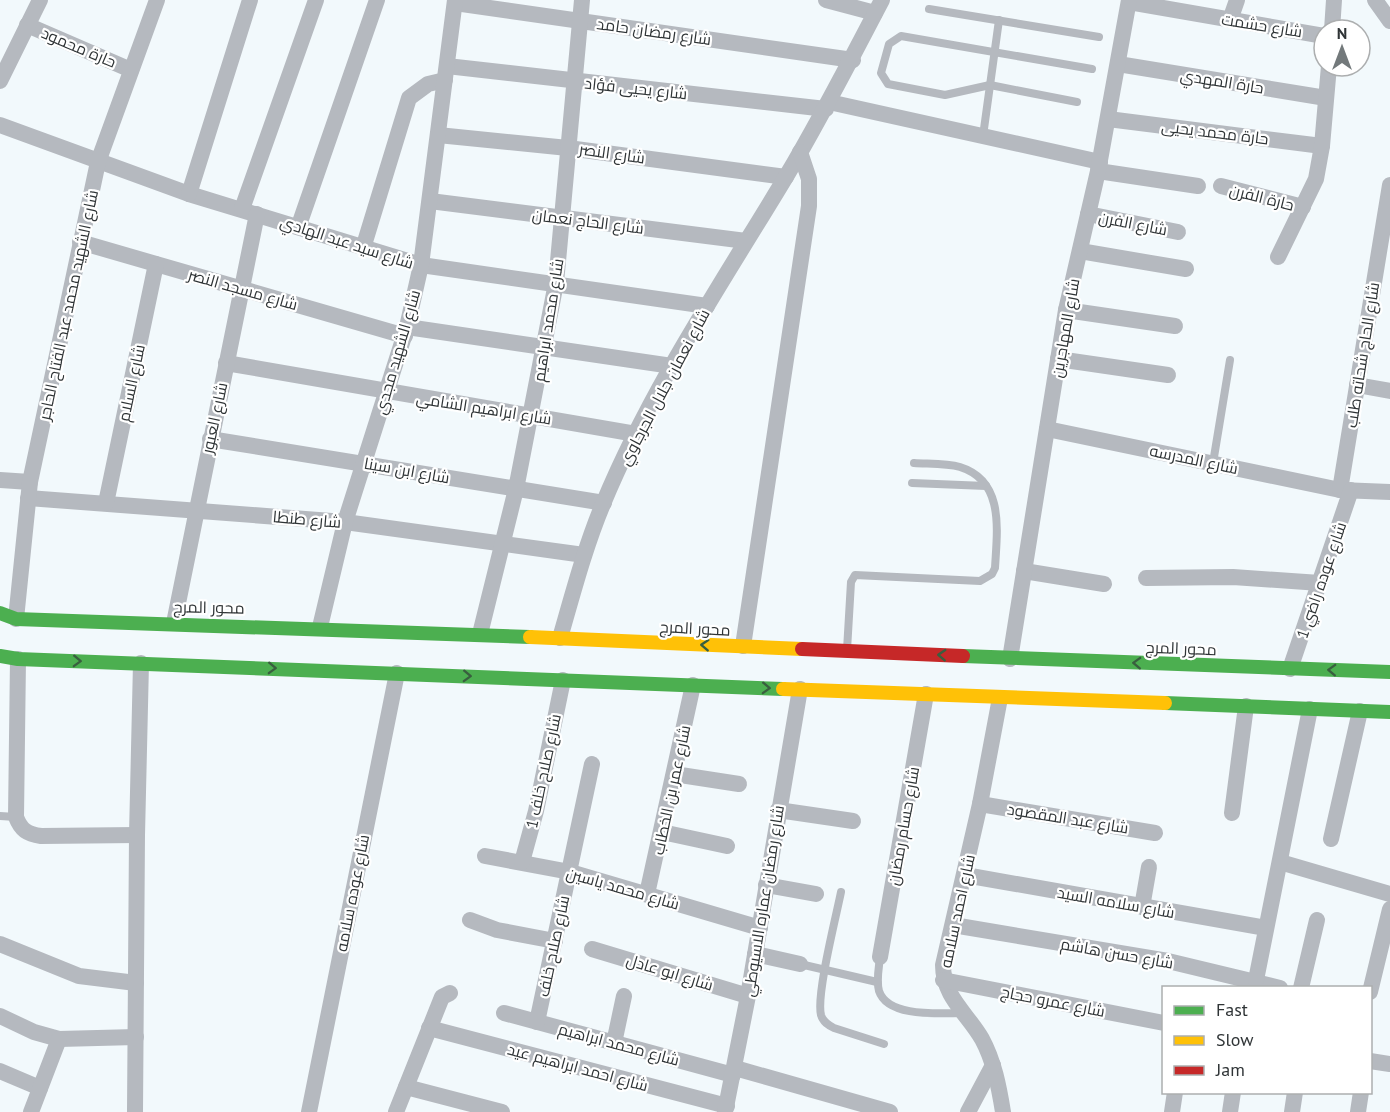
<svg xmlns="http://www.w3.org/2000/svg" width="1390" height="1112" font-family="'PT Sans',Cairo,sans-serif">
<rect width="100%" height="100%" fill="#f2f9fc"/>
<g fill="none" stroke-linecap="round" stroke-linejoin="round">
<!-- lane -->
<g stroke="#b5b9bf" stroke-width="8">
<path d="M929 9 1099 37"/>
<path d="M1077 102 990 85 945 95 888 84 881 73 889 44 901 36 1092 69"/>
<path d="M983 136 999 20"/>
<path d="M1213 463 1230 360"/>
<path d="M912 483 986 486"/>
<path d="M847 650 851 582 855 575 980 581 992 574 995 568C997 531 1005 481 960 467 946 463 928 464 914 463"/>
<path d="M0 816 16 817"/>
<path d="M841 892C836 917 816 995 821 1015 823 1022 828 1025 834 1028L884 1044"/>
<path d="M880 957C879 968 876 980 879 991 888 1018 940 1013 963 1013"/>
<path d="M800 964 877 982"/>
</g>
<!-- street -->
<g stroke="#b5b9bf" stroke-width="16">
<path d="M826 0 875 13"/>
<path d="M1375 0 1390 21"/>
<path d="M1129 2 1324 36"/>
<path d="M455 3 853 60"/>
<path d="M1230 20 1237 0"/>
<path d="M27 25 131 70"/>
<path d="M1332 30 1334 0"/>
<path d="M1118 64 1326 98"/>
<path d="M447 66 826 109"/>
<path d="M0 81 40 0"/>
<path d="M829 102 1100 162"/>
<path d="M1108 119 1322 146"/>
<path d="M0 125 189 194 421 265 707 306"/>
<path d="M438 135 568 148 786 177"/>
<path d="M1098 171 1198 186"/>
<path d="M1221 186 1303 207"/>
<path d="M189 194 250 0"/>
<path d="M430 201 746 241"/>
<path d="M242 209 316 0"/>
<path d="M1088 214 1178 232"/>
<path d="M299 225 377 0"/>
<path d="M80 242 405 336"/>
<path d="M364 245 409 98 428 84 445 80"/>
<path d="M1080 251 1186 269"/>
<path d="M1278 257 1316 179 1322 146 1329 66"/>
<path d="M1066 310 1175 326"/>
<path d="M407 327 672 366"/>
<path d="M1058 359 1168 375"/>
<path d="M226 363 636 434"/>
<path d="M1357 385 1390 391"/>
<path d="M1047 429 1340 490 1390 492"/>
<path d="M210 439 604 503"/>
<path d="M0 480 30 482"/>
<path d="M1340 490 1390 185"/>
<path d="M28 498 345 522 584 555"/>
<path d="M106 503 156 264"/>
<path d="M1024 571 1104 584"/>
<path d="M1146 578 1233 577 1320 583"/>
<path d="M16 619 30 482 98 162 157 0"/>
<path d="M174 623 257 214"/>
<path d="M320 627 345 522 407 327 421 265 455 0"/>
<path d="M480 634 516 489 556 283 582 0"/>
<path d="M560 638C573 593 585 547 603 504 651 388 722 283 787 175 821 118 851 59 882 0"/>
<path d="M743 646 809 206V179L800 152"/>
<path d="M18 659 16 817C21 830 27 834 41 836L137 835"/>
<path d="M1010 659 1066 310 1098 171 1129 0"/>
<path d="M1290 669 1351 490"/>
<path d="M1000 698 980 804 943 965C943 997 967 1013 982 1039 994 1061 999 1087 1003 1112"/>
<path d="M674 774 739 784"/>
<path d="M980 804 1155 833"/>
<path d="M778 810 853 821"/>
<path d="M1232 813 1246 706"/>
<path d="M662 832 727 846"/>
<path d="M1331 839 1360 711"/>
<path d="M485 856 570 872 760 928"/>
<path d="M522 862 536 811 563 680"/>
<path d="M1280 862 1390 894"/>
<path d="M965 875 1266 928"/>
<path d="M766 885 816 894"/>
<path d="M647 894 693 685"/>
<path d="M1142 907 1149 867"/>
<path d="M470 920 497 930 555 941"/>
<path d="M953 925 1168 961 1280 988"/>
<path d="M0 944 79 976 136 983"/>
<path d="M592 949 748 996"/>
<path d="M755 954 800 964"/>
<path d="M880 957 926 694"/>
<path d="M943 980 1164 1023"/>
<path d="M1256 980 1310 709"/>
<path d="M1301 988 1317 920"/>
<path d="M1370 992 1390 909"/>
<path d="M504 1013 733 1075"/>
<path d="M0 1016 34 1032 59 1039 136 1037"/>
<path d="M537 1022 592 764"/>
<path d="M429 1028 727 1106"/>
<path d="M614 1043 624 996"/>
<path d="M1370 1061 1390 1064"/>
<path d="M735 1068 890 1112"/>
<path d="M0 1071 40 1088"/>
<path d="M406 1087 502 1112"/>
<path d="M31 1112 59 1039"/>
<path d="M135 1112 137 835 141 663"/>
<path d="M309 1112 397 673"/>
<path d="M396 1112 442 997 450 993"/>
<path d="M725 1112 748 996 800 689"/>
<path d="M968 1112 993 1065"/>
<path d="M1172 1112 1175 1092"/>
<path d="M1230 1112 1233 1092"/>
<path d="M1292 1112 1295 1092"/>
<path d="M1358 1112 1361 1092"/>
</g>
<!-- fast -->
<g stroke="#4caf50" stroke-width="14">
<path d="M0 613 16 619 530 637"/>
<path d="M0 656 18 659 783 689"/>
<path d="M963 656 1390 672"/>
<path d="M1165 703 1390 712"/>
</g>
<!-- slow -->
<g stroke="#ffc107" stroke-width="14">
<path d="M530 637 802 649"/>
<path d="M783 689 1165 703"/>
</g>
<!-- jam -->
<path stroke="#c62828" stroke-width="14" d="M802 649 963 656"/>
</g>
<!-- one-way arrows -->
<defs><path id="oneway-chevron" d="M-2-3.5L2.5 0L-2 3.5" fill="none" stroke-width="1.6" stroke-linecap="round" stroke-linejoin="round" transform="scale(1.5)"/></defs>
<g stroke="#395f3f">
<use href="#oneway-chevron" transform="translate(705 645) rotate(-177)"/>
<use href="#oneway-chevron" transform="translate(942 655) rotate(-177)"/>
<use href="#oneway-chevron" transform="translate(77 661) rotate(2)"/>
<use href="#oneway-chevron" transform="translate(1137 663) rotate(-178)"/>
<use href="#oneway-chevron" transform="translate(272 668) rotate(2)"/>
<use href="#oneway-chevron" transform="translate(1332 670) rotate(-178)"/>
<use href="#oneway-chevron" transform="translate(467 676) rotate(2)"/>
<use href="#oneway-chevron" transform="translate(766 688) rotate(2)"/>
</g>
<g text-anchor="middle" stroke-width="4.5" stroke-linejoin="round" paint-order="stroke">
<!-- street labels -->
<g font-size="16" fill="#2f3436" stroke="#fff">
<text transform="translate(1262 25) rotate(9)" y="6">شارع حشمت</text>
<text transform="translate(654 31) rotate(8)" y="6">شارع رمضان حامد</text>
<text transform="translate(79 47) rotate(23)" y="6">حارة محمود</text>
<text transform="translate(1222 81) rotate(9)" y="6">حارة المهدي</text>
<text transform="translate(636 88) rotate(6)" y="6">شارع يحيى فؤاد</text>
<text transform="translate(1215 132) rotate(7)" y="6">حارة محمد يحيى</text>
<text transform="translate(612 153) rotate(8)" y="6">شارع النصر</text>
<text transform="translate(1262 197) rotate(14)" y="6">حارة الفرن</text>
<text transform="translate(588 221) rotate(7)" y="6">شارع الحاج نعمان</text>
<text transform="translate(1133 223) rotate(11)" y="6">شارع الفرن</text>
<text transform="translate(347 242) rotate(18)" y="6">شارع سيد عبد الهادي</text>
<text transform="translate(243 289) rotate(16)" y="6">شارع مسجد النصر</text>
<text transform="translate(68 305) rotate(-78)" y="6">شارع الشهيد محمد عبد الفتاح الحاجر</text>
<text transform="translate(548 320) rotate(-81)" y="6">شارع محمد ابراهيم</text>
<text transform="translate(1065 328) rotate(-80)" y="6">شارع المهاجرين</text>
<text transform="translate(397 352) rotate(-74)" y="6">شارع الشهيد مجدي</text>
<text transform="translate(1362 355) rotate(-81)" y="6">شارع الحاج شحاته طلب</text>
<text transform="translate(131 383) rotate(-78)" y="6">شارع السلام</text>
<text transform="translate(664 387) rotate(-62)" y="6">شارع نعمان جلال الجرجاوي</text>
<text transform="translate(484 408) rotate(9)" y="6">شارع ابراهيم الشامي</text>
<text transform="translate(214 418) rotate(-78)" y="6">شارع العبور</text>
<text transform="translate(1194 459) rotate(12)" y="6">شارع المدرسه</text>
<text transform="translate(407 470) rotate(10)" y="6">شارع ابن سينا</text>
<text transform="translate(307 519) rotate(5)" y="6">شارع طنطا</text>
<text transform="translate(1321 580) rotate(-71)" y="6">شارع عوده راضي 1</text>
<text transform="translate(209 607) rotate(1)" y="6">محور المرج</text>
<text transform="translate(695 628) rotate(3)" y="6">محور المرج</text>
<text transform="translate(1181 648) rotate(2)" y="6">محور المرج</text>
<text transform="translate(543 771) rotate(-78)" y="6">شارع صلاح خلف 1</text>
<text transform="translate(671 790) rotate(-78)" y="6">شارع عمر بن الخطاب</text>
<text transform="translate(1068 818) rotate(9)" y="6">شارع عبد المقصود</text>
<text transform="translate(903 826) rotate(-80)" y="6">شارع حسام رمضان</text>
<text transform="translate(623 888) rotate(16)" y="6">شارع محمد ياسين</text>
<text transform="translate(352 893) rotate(-79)" y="6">شارع عوده سلامه</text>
<text transform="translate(763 901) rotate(-81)" y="6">شارع رمضان عماره الاسيوطي</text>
<text transform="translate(1116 902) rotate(10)" y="6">شارع سلامه السيد</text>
<text transform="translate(957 911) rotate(-78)" y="6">شارع احمد سلامه</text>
<text transform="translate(553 946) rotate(-78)" y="6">شارع صلاح خلف</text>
<text transform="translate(1117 953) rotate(10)" y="6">شارع حسن هاشم</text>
<text transform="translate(670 972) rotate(17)" y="6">شارع ابو عادل</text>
<text transform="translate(1053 1001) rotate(11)" y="6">شارع عمرو حجاج</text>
<text transform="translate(619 1044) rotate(15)" y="6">شارع محمد ابراهيم</text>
<text transform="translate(578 1067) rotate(15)" y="6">شارع احمد ابراهيم عيد</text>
</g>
</g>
<!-- legend -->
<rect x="1162" y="986" width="210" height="108" fill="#ffffff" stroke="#acaeaf" stroke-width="1.5"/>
<rect x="1174" y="1006" width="30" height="9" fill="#4caf50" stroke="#acaeaf" stroke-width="1.5"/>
<text x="1216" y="1016" font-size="18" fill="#2f3436">Fast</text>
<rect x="1174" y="1036" width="30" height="9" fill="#ffc107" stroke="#acaeaf" stroke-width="1.5"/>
<text x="1216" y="1046" font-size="18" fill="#2f3436">Slow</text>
<rect x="1174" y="1066" width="30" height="9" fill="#c62828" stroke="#acaeaf" stroke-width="1.5"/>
<text x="1216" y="1076" font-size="18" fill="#2f3436">Jam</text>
<!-- north arrow -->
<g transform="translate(1342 48)"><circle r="28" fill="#ffffff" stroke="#acaeaf" stroke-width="1.5"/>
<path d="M0-4.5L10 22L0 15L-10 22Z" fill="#73797b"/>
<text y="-9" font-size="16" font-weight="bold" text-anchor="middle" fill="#2f3436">N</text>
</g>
</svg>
